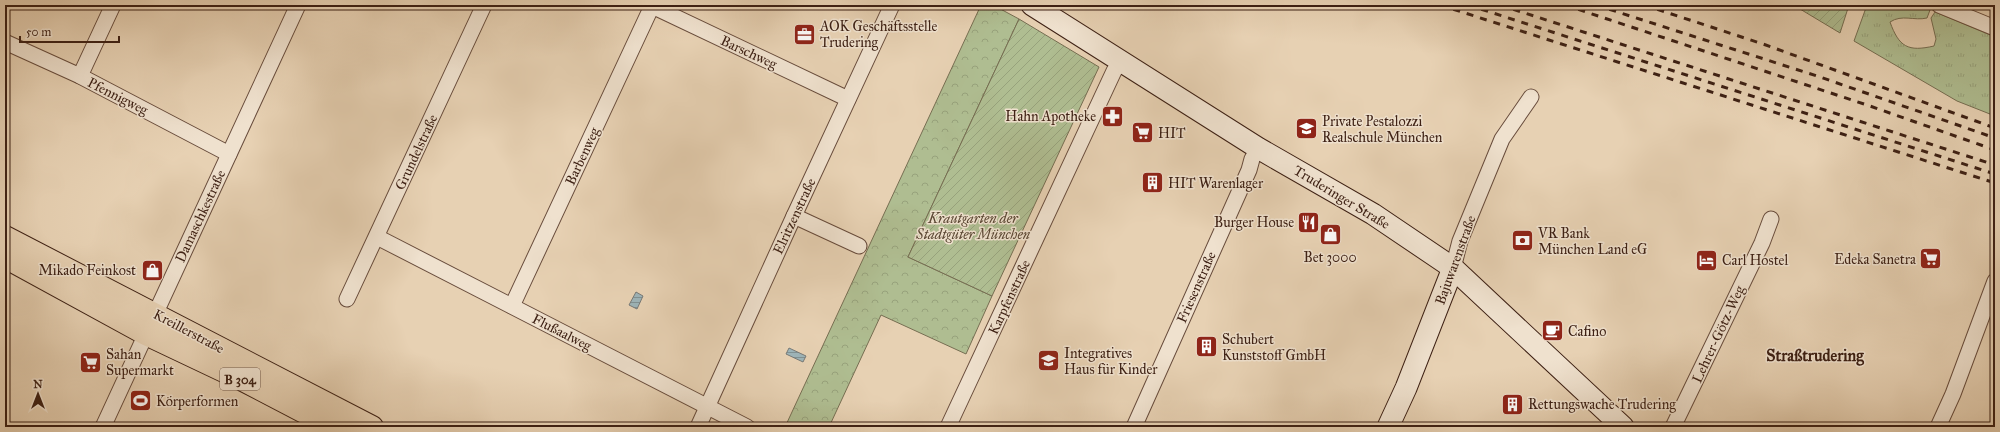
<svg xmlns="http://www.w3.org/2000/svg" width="2000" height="432" font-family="'IM FELL Great Primer',serif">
<defs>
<pattern id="grass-tufts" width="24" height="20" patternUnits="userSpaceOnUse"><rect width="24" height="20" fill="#afbd91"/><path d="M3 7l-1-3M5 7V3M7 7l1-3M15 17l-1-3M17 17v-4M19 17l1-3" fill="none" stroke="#97a27c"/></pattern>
<pattern id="park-crowns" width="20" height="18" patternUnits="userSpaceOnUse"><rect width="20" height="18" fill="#afbd91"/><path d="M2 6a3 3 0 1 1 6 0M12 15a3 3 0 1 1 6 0" fill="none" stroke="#97a27c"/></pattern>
<pattern id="garden-furrows" width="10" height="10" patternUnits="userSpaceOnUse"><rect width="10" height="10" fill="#afbd91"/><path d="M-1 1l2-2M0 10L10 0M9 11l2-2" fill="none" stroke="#97a27c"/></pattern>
<pattern id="water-rules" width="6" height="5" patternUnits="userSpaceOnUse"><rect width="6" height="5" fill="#9db4b8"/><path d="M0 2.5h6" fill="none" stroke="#819294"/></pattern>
</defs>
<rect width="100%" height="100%" fill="#e7d1b3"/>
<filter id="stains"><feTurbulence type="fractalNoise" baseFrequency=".005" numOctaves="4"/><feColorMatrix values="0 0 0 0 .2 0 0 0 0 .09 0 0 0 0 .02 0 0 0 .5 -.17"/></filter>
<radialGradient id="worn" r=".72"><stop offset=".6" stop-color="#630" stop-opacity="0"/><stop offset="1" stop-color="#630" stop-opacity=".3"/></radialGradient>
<!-- grass -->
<path fill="url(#grass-tufts)" stroke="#766e52" d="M1867 5H1919L1930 10 1927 18C1914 21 1902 14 1890 22 1899 47 1908 52 1934 46L1936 39 1931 18 1935 12 1995 37V116L1957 101 1854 41Z"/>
<!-- park -->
<path fill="url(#park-crowns)" stroke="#766e52" d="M981 5H993L1019 19 908 257 992 296 966 354 881 315 829 427H785Z"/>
<!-- garden -->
<g fill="url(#garden-furrows)" stroke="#766e52">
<path d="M1790 5H1849L1840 33 1800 9Z"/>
<path d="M1019 19 1099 67 992 296 908 257Z"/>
</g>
<!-- water -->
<g fill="url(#water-rules)" stroke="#777976">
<path d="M636 292 643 296 637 309 629 305Z"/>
<path d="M789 348 806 356 803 362 786 354Z"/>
</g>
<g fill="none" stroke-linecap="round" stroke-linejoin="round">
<defs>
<g id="street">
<path d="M650 5 848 99"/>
<path d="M1939 5 1995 28"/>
<path d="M5 42 80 76 229 154"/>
<path d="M80 76 113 5"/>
<path d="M794 216 859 246"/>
<path d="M377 237 747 427"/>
<path d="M1453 268 1460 241 1502 139 1531 97"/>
<path d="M347 299 484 5"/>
<path d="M512 306 652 6"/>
<path d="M103 427 298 5"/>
<path d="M698 427 794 216 892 5"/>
<path d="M948 427 1114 71 1122 60"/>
<path d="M1134 427 1249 170 1252 159 1258 148"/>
<path d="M1673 427 1762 243 1771 219"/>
<path d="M1938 427 1953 394 1995 281"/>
</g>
<g id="secondary">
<path d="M1032 5 1258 148 1373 214 1453 268 1623 427"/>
<path d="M1388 427 1406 388 1453 268"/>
</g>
<g id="primary">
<path d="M5 237 372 427"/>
<path d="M5 257 146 334 243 380 333 427"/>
</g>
</defs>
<!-- street casing -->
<use href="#street" stroke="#684c3c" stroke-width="17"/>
<!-- secondary casing -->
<use href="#secondary" stroke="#3d2014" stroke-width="23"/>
<!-- primary casing -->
<use href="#primary" stroke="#3d2014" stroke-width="24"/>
<!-- street -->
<use href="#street" stroke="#efe1ce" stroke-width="15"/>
<!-- secondary -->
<use href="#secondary" stroke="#efe1ce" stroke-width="21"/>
<!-- primary -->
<use href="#primary" stroke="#e7d1b3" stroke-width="22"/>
<!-- rail -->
<g stroke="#3d2014" stroke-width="3" stroke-dasharray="7 7" stroke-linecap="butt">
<path d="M1440 5 1995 183"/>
<path d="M1468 5 1995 174"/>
<path d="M1500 5 1995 165"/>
<path d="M1565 5 1867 105 1995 150"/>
<path d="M1596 5 1820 77 1995 138"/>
<path d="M1644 5 1763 44 1995 128"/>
</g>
</g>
<!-- icons -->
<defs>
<symbol id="office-square" viewBox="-11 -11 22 22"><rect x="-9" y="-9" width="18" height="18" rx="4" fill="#8f2418" stroke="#efe1ce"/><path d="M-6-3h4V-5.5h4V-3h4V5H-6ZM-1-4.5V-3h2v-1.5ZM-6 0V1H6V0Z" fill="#fff"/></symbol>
<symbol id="pharmacy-square" viewBox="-11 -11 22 22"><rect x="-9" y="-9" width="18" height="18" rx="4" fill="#8f2418" stroke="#efe1ce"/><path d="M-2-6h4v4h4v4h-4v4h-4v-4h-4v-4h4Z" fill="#fff"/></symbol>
<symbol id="school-square" viewBox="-11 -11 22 22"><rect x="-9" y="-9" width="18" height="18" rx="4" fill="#8f2418" stroke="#efe1ce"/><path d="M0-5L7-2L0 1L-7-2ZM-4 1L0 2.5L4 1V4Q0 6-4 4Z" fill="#fff"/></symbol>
<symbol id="supermarket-square" viewBox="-11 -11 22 22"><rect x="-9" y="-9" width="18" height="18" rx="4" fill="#8f2418" stroke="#efe1ce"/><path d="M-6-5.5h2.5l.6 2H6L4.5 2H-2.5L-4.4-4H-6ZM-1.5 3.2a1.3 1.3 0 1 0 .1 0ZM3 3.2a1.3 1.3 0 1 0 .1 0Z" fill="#fff"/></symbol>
<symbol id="building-square" viewBox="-11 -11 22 22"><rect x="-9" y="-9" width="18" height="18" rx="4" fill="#8f2418" stroke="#efe1ce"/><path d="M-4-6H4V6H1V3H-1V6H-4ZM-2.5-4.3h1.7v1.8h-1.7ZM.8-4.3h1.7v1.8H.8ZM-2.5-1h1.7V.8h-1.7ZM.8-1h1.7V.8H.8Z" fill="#fff"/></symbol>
<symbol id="restaurant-square" viewBox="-11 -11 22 22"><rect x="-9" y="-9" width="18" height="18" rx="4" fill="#8f2418" stroke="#efe1ce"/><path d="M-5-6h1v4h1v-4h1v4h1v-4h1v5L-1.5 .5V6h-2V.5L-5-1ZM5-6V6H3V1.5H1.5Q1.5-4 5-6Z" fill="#fff"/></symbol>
<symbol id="shop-square" viewBox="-11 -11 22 22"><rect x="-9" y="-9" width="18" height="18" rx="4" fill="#8f2418" stroke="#efe1ce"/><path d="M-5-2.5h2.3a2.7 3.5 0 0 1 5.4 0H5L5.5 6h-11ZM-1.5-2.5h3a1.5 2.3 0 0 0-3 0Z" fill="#fff"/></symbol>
<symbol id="bank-square" viewBox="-11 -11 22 22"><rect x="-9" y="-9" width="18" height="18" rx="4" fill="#8f2418" stroke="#efe1ce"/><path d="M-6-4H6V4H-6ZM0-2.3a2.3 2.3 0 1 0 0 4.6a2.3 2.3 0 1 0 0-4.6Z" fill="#fff"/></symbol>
<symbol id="hotel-square" viewBox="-11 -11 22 22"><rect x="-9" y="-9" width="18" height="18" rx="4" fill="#8f2418" stroke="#efe1ce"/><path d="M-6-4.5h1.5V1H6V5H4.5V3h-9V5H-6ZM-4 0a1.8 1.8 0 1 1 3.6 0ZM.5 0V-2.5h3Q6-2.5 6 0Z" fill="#fff"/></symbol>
<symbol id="cafe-square" viewBox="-11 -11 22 22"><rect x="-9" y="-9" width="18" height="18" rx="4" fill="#8f2418" stroke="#efe1ce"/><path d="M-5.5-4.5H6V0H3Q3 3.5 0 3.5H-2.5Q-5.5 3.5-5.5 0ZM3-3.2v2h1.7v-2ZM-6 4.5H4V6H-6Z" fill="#fff"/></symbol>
<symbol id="stadium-square" viewBox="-11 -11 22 22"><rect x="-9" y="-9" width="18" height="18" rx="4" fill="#8f2418" stroke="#efe1ce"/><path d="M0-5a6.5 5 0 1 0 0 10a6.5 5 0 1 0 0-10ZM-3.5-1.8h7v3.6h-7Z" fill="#fff"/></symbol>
</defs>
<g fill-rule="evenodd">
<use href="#office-square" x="792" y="22" width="25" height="25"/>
<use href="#pharmacy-square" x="1100" y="104" width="25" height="25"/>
<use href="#school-square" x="1294" y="116" width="25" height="25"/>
<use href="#supermarket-square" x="1130" y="120" width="25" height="25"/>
<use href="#building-square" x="1140" y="170" width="25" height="25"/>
<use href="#restaurant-square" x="1296" y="210" width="25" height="25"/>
<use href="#shop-square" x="1318" y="222" width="25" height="25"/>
<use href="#bank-square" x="1510" y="228" width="25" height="25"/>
<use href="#supermarket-square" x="1918" y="246" width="25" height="25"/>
<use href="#hotel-square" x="1694" y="248" width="25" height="25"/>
<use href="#shop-square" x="140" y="258" width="25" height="25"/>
<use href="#cafe-square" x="1540" y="318" width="25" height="25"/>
<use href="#building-square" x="1194" y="334" width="25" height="25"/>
<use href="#school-square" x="1036" y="348" width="25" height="25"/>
<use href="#supermarket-square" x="78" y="350" width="25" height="25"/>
<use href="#stadium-square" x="128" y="388" width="25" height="25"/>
<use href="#building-square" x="1500" y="392" width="25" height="25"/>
</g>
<g text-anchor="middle" stroke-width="3" stroke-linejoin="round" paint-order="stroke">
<!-- shield labels -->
<rect fill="#efe1ce" stroke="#725a4c" stroke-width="1" x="220" y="368" width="40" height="22" rx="3"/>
<g font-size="13" font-weight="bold" fill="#3d2014">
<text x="240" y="384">B 304</text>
</g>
<!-- poi labels -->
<g font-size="14" fill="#3d2014" stroke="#efe1ce" text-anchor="start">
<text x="820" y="31">AOK Geschäftsstelle<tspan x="820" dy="16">Trudering</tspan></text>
<text x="1096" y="121" text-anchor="end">Hahn Apotheke</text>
<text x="1322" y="126">Private Pestalozzi<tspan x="1322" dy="16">Realschule München</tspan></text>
<text x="1158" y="138">HIT</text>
<text x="1168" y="188">HIT Warenlager</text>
<text x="1294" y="227" text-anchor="end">Burger House</text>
<text x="1538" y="238">VR Bank<tspan x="1538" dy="16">München Land eG</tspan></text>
<text x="1330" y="262" text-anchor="middle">Bet 3000</text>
<text x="1916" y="264" text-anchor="end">Edeka Sanetra</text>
<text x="1722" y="265">Carl Hostel</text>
<text x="136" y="275" text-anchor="end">Mikado Feinkost</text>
<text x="1568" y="336">Cafino</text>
<text x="1222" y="344">Schubert<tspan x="1222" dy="16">Kunststoff GmbH</tspan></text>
<text x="1064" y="358">Integratives<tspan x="1064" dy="16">Haus für Kinder</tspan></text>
<text x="106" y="359">Sahan<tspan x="106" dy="16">Supermarkt</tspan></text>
<text x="156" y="406">Körperformen</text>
<text x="1528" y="409">Rettungswache Trudering</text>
</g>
<!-- street labels -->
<g font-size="14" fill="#3d2014" stroke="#efe1ce">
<text transform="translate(749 52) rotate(25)" y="5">Barschweg</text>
<text transform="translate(118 96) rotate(27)" y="5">Pfennigweg</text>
<text transform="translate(416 152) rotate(-65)" y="5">Grundelstraße</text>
<text transform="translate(582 156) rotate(-65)" y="5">Barbenweg</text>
<text transform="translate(1342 197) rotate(31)" y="5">Truderinger Straße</text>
<text transform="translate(200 216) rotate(-65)" y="5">Damaschkestraße</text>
<text transform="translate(794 216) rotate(-65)" y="5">Elritzenstraße</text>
<text transform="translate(1455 260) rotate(-70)" y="5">Bajuwarenstraße</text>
<text transform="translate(1196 287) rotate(-66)" y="5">Friesenstraße</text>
<text transform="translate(1009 297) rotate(-65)" y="5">Karpfenstraße</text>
<text transform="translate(189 331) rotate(28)" y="5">Kreillerstraße</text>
<text transform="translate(562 332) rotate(27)" y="5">Flußaalweg</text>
<text transform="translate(1718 334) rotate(-65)" y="5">Lehrer-Götz-Weg</text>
</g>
<!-- park labels -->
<g font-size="14" font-style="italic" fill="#5a4733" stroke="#efe1ce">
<text x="973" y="223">Krautgarten der<tspan x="973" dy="16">Stadtgüter München</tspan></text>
</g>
<!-- quarter labels -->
<g font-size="16" font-weight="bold" fill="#3d2014" stroke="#efe1ce">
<text x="1815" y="361">Straßtrudering</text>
</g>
</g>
<!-- margin -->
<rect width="2000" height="432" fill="none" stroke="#e7d1b3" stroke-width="20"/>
<rect x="6" y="6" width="1988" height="420" fill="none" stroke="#3d2014" stroke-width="2"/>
<rect x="10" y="10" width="1980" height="412" fill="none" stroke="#3d2014"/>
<!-- north arrow -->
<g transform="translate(38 394)" stroke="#efe1ce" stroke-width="3" paint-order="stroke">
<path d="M0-3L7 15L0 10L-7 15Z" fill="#3d2014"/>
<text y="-6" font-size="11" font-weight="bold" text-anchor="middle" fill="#3d2014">N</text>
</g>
<!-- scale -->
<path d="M20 36v6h99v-6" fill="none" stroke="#3d2014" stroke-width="2"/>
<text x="26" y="36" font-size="12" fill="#3d2014" stroke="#efe1ce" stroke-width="3" paint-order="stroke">50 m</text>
<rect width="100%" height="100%" filter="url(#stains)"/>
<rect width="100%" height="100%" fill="url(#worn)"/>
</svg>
